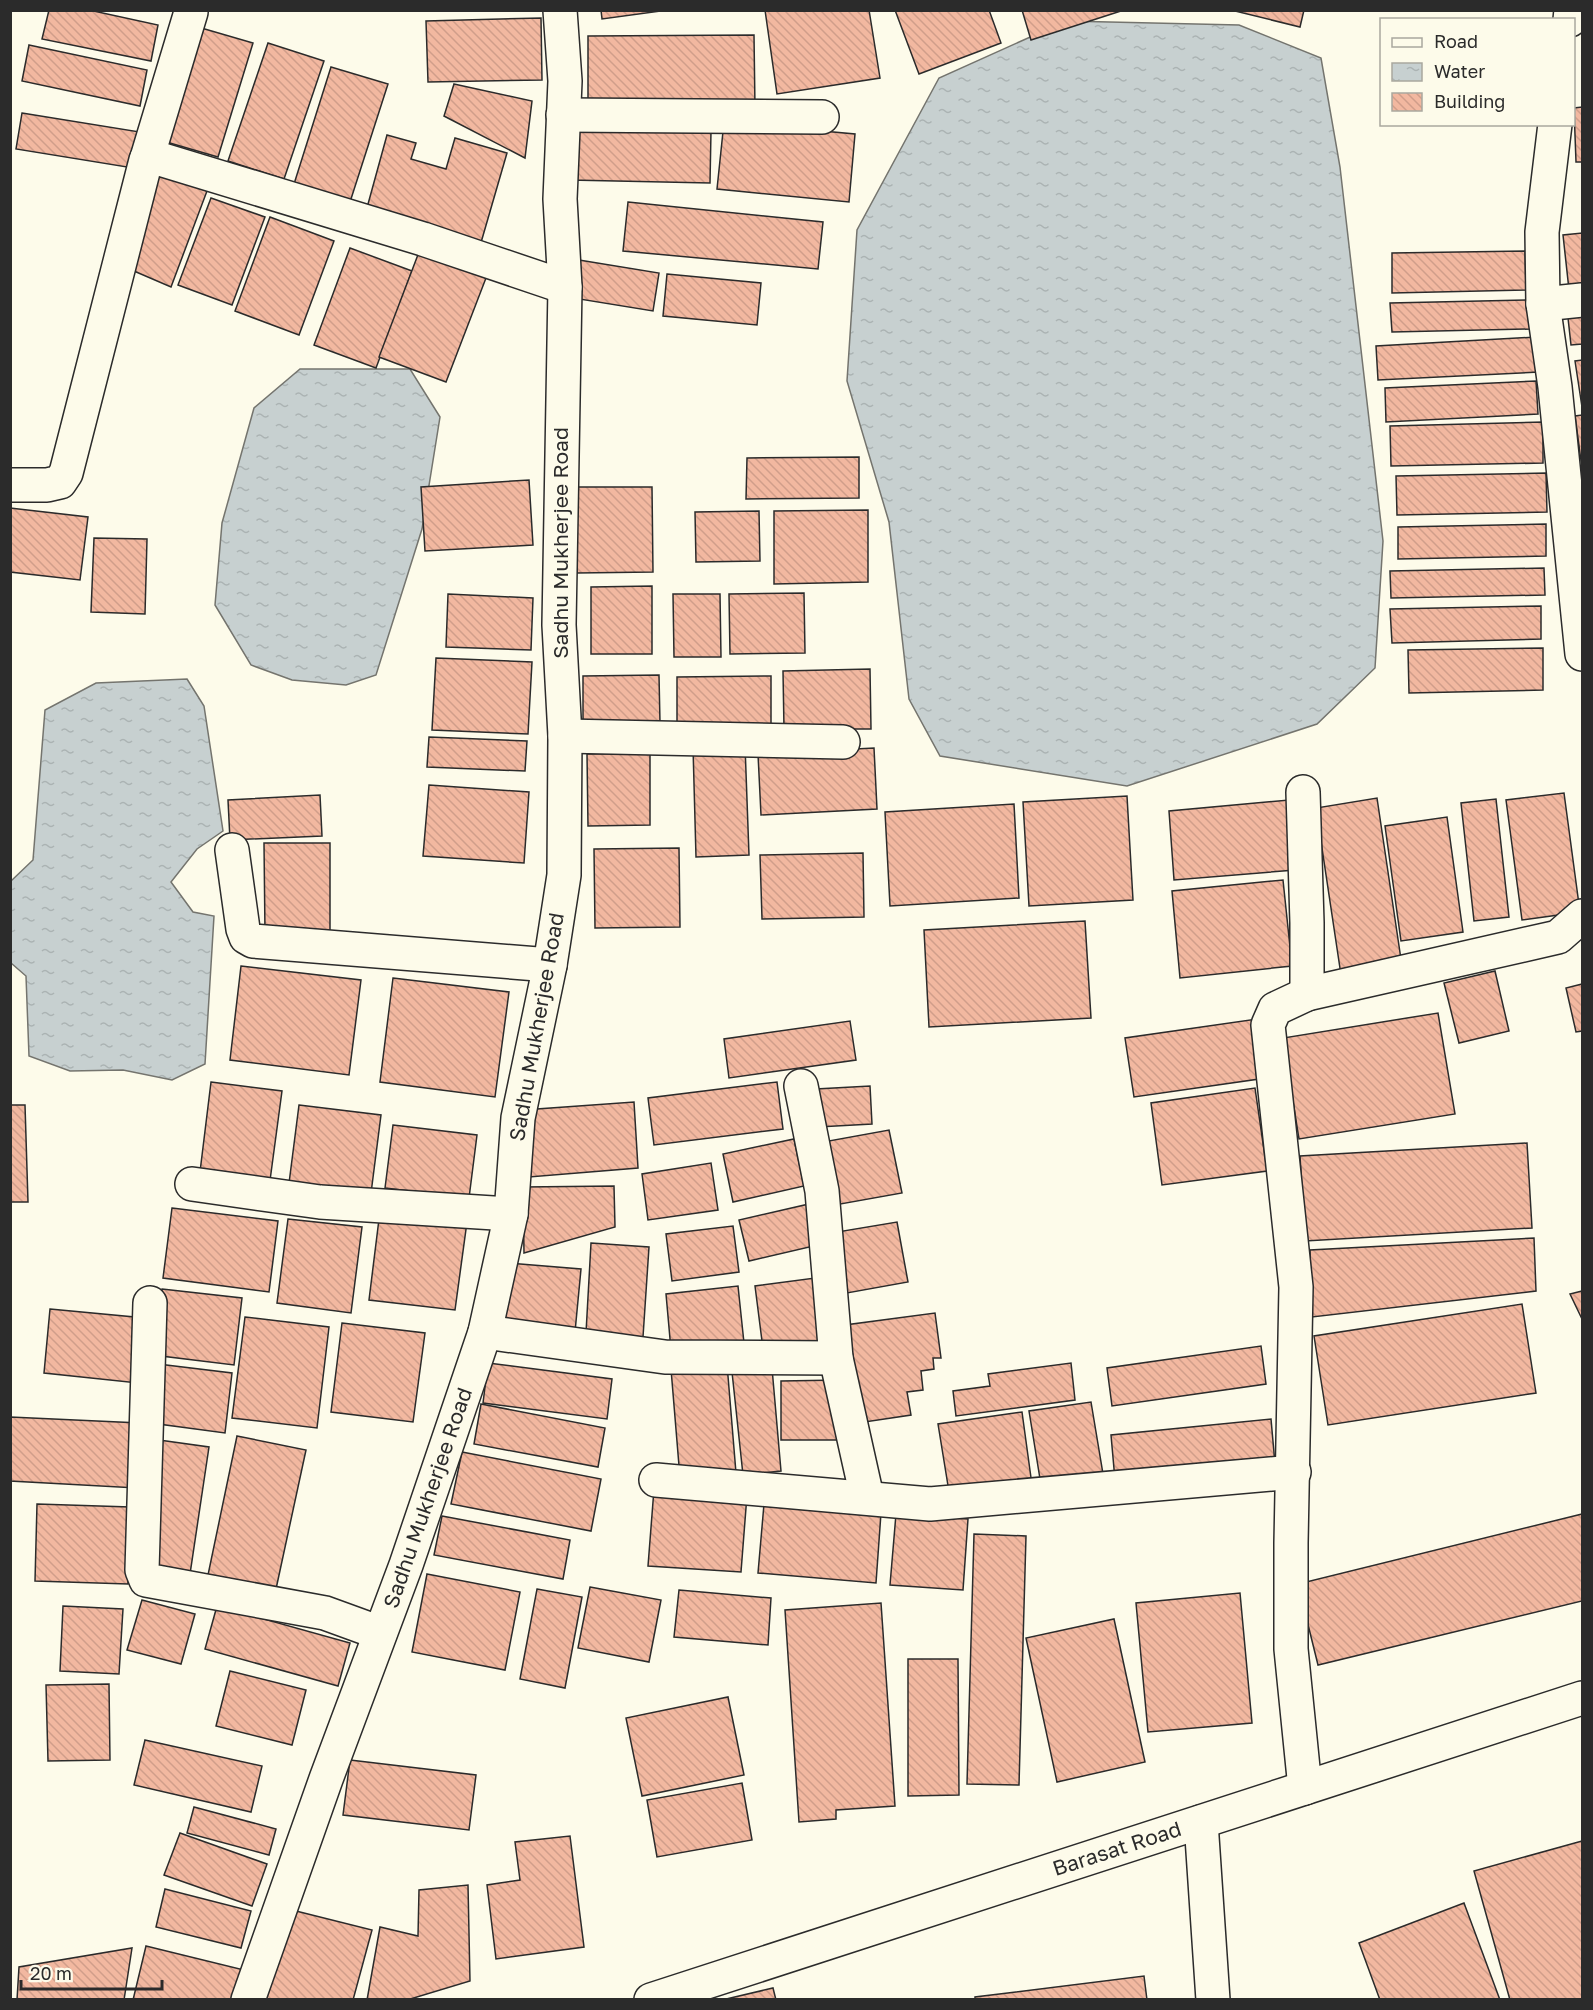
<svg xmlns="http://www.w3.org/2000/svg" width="1593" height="2010" font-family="'Golos Text',sans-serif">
<defs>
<pattern id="water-ripples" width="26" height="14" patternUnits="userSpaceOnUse" patternTransform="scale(1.5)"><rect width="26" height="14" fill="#c7d0d0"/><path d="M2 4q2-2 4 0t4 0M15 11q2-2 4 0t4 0" fill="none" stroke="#abb3b3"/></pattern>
<pattern id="building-back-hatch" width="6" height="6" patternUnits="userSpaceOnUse" patternTransform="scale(1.5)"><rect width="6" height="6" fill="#f2b8a0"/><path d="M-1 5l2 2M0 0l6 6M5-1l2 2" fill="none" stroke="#d09e8a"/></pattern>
</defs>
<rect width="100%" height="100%" fill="#fdfbea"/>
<!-- water -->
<g fill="url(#water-ripples)" stroke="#74746e" stroke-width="1.5">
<path d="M1066 21 1239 25 1321 58 1340 167 1383 541 1375 668 1317 724 1127 786 940 756 909 699 889 522 847 381 857 230 939 78Z"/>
<path d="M300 369H410L440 417 422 529 376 675 346 685 292 680 251 665 215 605 222 523 254 408Z"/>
<path d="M187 679 204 706 223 831 197 849 171 882 193 912 214 916 205 1064 172 1080 123 1070 70 1071 29 1056 26 976 11 963V881L33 860 45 710 96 683Z"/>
</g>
<!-- building -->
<g fill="url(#building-back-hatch)" stroke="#2b2b2b" stroke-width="1.5">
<path d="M49 10H89L158 25 151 61 42 39Z"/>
<path d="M601 10H668L602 19Z"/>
<path d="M765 10H869L880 78 777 94Z"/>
<path d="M895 10H989L1001 43 919 74Z"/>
<path d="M1022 10H1124L1031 40Z"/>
<path d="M1231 10H1304L1300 27Z"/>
<path d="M541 18 542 80 428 82 426 21Z"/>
<path d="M191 25 253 43 218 157 156 139Z"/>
<path d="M754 35 755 108 588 110V36Z"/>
<path d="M268 43 324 61 284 179 228 161Z"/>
<path d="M29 45 147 70 140 106 22 81Z"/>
<path d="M331 67 388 84 350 202 294 184Z"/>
<path d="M454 84 532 101 525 158 444 116Z"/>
<path d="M1582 107V162H1576L1574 108Z"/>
<path d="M22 113 140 132 133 168 16 149Z"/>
<path d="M724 122 855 134 849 202 717 189Z"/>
<path d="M571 129 711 131 710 183 569 180Z"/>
<path d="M387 135 416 143 411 159 446 169 455 138 507 153 480 246 365 215Z"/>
<path d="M152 171 207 191 171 287 120 265Z"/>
<path d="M211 198 265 217 232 305 178 285Z"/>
<path d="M628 202 823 222 818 269 623 251Z"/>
<path d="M270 217 334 241 299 335 235 311Z"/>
<path d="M1582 233V298L1570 299 1563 235Z"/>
<path d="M350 248 412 271 376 368 314 345Z"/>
<path d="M1525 251 1526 290 1392 293V253Z"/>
<path d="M419 252 486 278 446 382 379 357Z"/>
<path d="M579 260 659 273 653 311 573 298Z"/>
<path d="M667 274 761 283 757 325 663 316Z"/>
<path d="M1530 300V329L1392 332 1390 303Z"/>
<path d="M1582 316V344L1571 345 1568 318Z"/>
<path d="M1537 337 1539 372 1378 380 1376 346Z"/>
<path d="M1582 360V407L1575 361Z"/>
<path d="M1536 381 1538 414 1386 422 1385 388Z"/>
<path d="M1582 415V468L1575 416Z"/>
<path d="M1543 422V463L1391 466 1390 426Z"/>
<path d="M859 457V498L746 499 747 458Z"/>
<path d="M1546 473 1547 512 1397 515 1396 476Z"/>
<path d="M529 480 533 545 425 551 421 487Z"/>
<path d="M577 487H652L653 572 577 573Z"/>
<path d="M10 508 88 517 80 580 10 572Z"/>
<path d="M868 510V582L774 584V511Z"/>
<path d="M759 511 760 561 696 562 695 512Z"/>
<path d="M1546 524V556L1398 559V527Z"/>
<path d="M94 538 147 539 145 614 91 612Z"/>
<path d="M1544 568 1545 595 1391 598 1390 571Z"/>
<path d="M652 586V654H591V587Z"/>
<path d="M804 593 805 653 730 654 729 594Z"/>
<path d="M448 594 533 598 531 650 446 647Z"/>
<path d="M673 594H720L721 657H674Z"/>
<path d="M1541 606V639L1392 643 1390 609Z"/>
<path d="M1543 648V690L1409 693 1408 650Z"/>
<path d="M436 658 532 662 528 734 432 730Z"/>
<path d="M870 669 871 729H784L783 671Z"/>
<path d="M659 675 660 723 583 724V676Z"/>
<path d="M771 676V724L677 725V677Z"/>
<path d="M429 737 527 741 525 771 427 767Z"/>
<path d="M745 745 749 855 696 857 693 747Z"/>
<path d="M874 748 877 809 761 815 758 754Z"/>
<path d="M650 753V825L588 826 587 754Z"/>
<path d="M429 785 529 792 524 863 423 856Z"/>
<path d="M1564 793 1580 912 1522 920 1506 800Z"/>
<path d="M320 795 322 836 230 840 228 800Z"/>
<path d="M1127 796 1133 900 1029 906 1023 802Z"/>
<path d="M1377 798 1402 966 1341 975 1316 808Z"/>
<path d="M1496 799 1509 917 1474 921 1461 803Z"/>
<path d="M1289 800 1295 870 1174 880 1169 811Z"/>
<path d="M1014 804 1019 898 890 906 885 812Z"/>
<path d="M1447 817 1463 932 1401 941 1385 826Z"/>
<path d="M264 843H330V933L265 934Z"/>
<path d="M679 848 680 927 595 928 594 849Z"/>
<path d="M863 853 864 917 762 919 760 855Z"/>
<path d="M1283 880 1292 966 1180 978 1172 891Z"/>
<path d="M1085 921 1091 1018 929 1027 924 930Z"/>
<path d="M241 966 361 980 349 1075 230 1060Z"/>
<path d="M1495 971 1509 1031 1459 1043 1444 983Z"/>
<path d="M393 978 509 992 495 1097 380 1082Z"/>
<path d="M1582 984V1031L1576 1032 1566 988Z"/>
<path d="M1438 1013 1455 1114 1299 1139 1283 1038Z"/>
<path d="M1257 1019 1266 1078 1134 1097 1125 1038Z"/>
<path d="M850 1021 856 1060 729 1078 724 1039Z"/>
<path d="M211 1082 282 1091 269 1188 199 1180Z"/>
<path d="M777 1082 783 1129 654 1145 648 1098Z"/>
<path d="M870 1086 872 1124 818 1127 816 1089Z"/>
<path d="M1255 1088 1267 1171 1162 1185 1151 1103Z"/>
<path d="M634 1102 638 1168 529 1177 523 1110Z"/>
<path d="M10 1105H25L28 1202H10Z"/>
<path d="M299 1105 381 1115 370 1201 288 1191Z"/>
<path d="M393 1125 477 1135 469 1198 385 1188Z"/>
<path d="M889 1130 902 1193 835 1205 823 1142Z"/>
<path d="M794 1139 804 1186 733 1202 723 1154Z"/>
<path d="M1527 1143 1532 1228 1305 1241 1300 1156Z"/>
<path d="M711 1163 718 1210 648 1220 642 1174Z"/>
<path d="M614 1186 615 1227 524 1253 523 1187Z"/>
<path d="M809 1204 818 1245 749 1261 739 1220Z"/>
<path d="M172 1208 278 1221 269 1292 163 1278Z"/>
<path d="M380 1211 467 1222 455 1310 369 1300Z"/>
<path d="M288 1219 362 1227 351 1313 277 1303Z"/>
<path d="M897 1222 908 1282 847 1293 837 1232Z"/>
<path d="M733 1226 739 1272 672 1281 666 1234Z"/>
<path d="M1534 1238 1536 1291 1312 1317 1310 1250Z"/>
<path d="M591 1243 649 1247 643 1337 586 1333Z"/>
<path d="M508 1263 581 1269 575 1332 503 1326Z"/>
<path d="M815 1278 824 1341 763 1349 755 1286Z"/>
<path d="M738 1286 744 1343 671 1350 666 1294Z"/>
<path d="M162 1289 242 1298 234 1365 153 1355Z"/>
<path d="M1582 1291V1319L1570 1294Z"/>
<path d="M1522 1304 1536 1393 1328 1425 1314 1336Z"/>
<path d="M50 1309 145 1318 138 1383 44 1373Z"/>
<path d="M935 1313 941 1358H933L934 1369 921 1371 923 1390 907 1392 911 1415 858 1423 845 1325Z"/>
<path d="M245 1317 329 1327 317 1428 232 1418Z"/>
<path d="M342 1323 425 1333 413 1422 331 1412Z"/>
<path d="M1261 1346 1266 1384 1112 1406 1107 1368Z"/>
<path d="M488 1363 612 1379 607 1419 483 1403Z"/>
<path d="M1071 1363 1075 1400 956 1416 953 1391 990 1386 988 1374Z"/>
<path d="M158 1364 232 1373 225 1433 151 1423Z"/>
<path d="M727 1364 736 1473 680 1478 671 1369Z"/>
<path d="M772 1368 781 1471 743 1475 732 1372Z"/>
<path d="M840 1380V1440H781V1381Z"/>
<path d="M1091 1402 1103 1474 1041 1485 1029 1411Z"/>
<path d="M481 1404 605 1428 598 1467 474 1444Z"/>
<path d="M1022 1412 1032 1485 950 1498 938 1424Z"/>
<path d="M10 1417 140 1423 137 1488 10 1481Z"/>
<path d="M1271 1419 1275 1464 1115 1480 1111 1435Z"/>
<path d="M237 1436 306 1450 276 1589 208 1575Z"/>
<path d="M159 1440 209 1447 190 1574 147 1562Z"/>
<path d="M462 1452 601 1479 591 1531 451 1504Z"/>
<path d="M654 1489 747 1495 741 1572 648 1566Z"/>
<path d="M37 1504 130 1507 128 1584 35 1581Z"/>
<path d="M764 1504 881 1513 876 1583 758 1573Z"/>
<path d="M896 1514 968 1519 963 1590 890 1585Z"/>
<path d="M1582 1514V1601L1318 1665 1298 1584Z"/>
<path d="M442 1516 570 1540 563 1579 434 1555Z"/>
<path d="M974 1534 1026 1536 1019 1785 967 1784Z"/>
<path d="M427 1574 520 1592 505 1670 412 1652Z"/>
<path d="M590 1587 661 1600 649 1662 578 1648Z"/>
<path d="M537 1589 582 1597 565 1688 520 1679Z"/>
<path d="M679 1590 771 1598 768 1645 674 1637Z"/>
<path d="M1240 1593 1252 1723 1148 1732 1136 1603Z"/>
<path d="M142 1600 195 1614 181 1664 127 1650Z"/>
<path d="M881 1603 895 1806 836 1810V1819L799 1822 785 1610Z"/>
<path d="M63 1606 123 1609 119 1674 60 1671Z"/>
<path d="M217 1606 350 1643 338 1686 205 1649Z"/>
<path d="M1114 1619 1145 1762 1057 1782 1026 1638Z"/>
<path d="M908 1659H958L959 1795 908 1796Z"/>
<path d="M230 1671 306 1690 292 1745 216 1726Z"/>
<path d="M109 1684 110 1760 48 1761 46 1685Z"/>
<path d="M728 1697 744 1775 642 1796 626 1718Z"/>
<path d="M145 1740 262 1766 251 1812 134 1785Z"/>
<path d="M350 1760 476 1775 469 1830 343 1815Z"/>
<path d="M742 1783 752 1840 657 1857 647 1800Z"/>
<path d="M194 1807 276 1829 269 1855 187 1833Z"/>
<path d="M180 1833 267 1864 252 1906 164 1875Z"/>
<path d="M570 1836 584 1947 496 1959 487 1885 520 1880 515 1842Z"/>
<path d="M1582 1841V2000H1510L1474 1871Z"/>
<path d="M468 1885 470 1981 407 2000H367L380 1927 418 1936 419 1890Z"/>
<path d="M165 1889 251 1911 241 1948 156 1927Z"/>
<path d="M1464 1903 1500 2000H1380L1359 1943Z"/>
<path d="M288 1909 372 1930 353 2000H264Z"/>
<path d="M146 1946 244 1970 237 2000H133Z"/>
<path d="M132 1948 124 2000H17L19 1967Z"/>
<path d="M1144 1976 1147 2000H975V1997Z"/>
<path d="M773 1988 776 2000H722Z"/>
</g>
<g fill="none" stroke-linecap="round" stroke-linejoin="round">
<defs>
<g id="street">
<path d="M1570 20 1571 10"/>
<path d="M563 115 822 117"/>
<path d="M1555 124 1542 232 1543 304 1555 387 1582 654"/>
<path d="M147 158 191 12"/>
<path d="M1543 304 1582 300"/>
<path d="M10 485H47L60 482 66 473 146 160 150 156 423 239 565 287"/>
<path d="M565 736 843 742"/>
<path d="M1303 792 1307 923V994"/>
<path d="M232 850 243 929 246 937 253 941 550 965"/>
<path d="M801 1086 822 1191 836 1358 867 1497"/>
<path d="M192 1184 320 1202 511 1214"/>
<path d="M150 1303 142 1570 146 1580 325 1613 380 1633"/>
<path d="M485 1332 665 1357 836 1358"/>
<path d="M656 1480 930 1504 1294 1472"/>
<path d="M1305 1788 1291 1649V1543L1296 1287 1268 1025 1275 1009 1307 994 1558 937 1582 916"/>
<path d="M1201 1822 1213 2000"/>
<path d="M248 2000 326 1779 406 1565 485 1332 511 1214 518 1118 550 965 564 875 565 736 559 625 565 287 560 199 565 81 560 10"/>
</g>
<path id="primary" d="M651 2000 1582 1698"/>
</defs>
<!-- street casing -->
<use href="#street" stroke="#2b2b2b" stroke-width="36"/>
<!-- primary casing -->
<use href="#primary" stroke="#2b2b2b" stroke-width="36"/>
<!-- street -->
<use href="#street" stroke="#fdfbea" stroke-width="33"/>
<!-- primary -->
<use href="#primary" stroke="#fdfbea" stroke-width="33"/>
</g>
<g text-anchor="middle" stroke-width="4.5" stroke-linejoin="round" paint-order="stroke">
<!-- street labels -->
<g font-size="21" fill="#2b2b2b" stroke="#fdfbea">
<text transform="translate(561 543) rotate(-90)" y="7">Sadhu Mukherjee Road</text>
<text transform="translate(537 1027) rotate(-80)" y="7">Sadhu Mukherjee Road</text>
<text transform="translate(428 1498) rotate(-71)" y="7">Sadhu Mukherjee Road</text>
<text transform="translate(1117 1849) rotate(-18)" y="7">Barasat Road</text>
</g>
</g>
<!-- border -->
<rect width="1593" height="2010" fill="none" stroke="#2b2b2b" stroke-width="24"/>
<!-- legend -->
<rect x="1380" y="18" width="195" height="108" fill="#fdfbea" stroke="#a9a89e" stroke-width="1.5"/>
<rect x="1392" y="38" width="30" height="9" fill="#fdfbea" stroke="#a9a89e" stroke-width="1.5"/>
<text x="1434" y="48" font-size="18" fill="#2b2b2b">Road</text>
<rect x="1392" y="63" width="30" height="18" fill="url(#water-ripples)" stroke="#a9a89e" stroke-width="1.5"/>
<text x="1434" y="78" font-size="18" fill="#2b2b2b">Water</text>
<rect x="1392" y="93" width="30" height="18" fill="url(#building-back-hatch)" stroke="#a9a89e" stroke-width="1.5"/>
<text x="1434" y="108" font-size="18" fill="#2b2b2b">Building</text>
<!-- scale -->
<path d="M21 1980v9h141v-9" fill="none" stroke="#2b2b2b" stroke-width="3"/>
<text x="30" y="1980" font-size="18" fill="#2b2b2b" stroke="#fdfbea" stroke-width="4.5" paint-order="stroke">20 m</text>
</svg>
